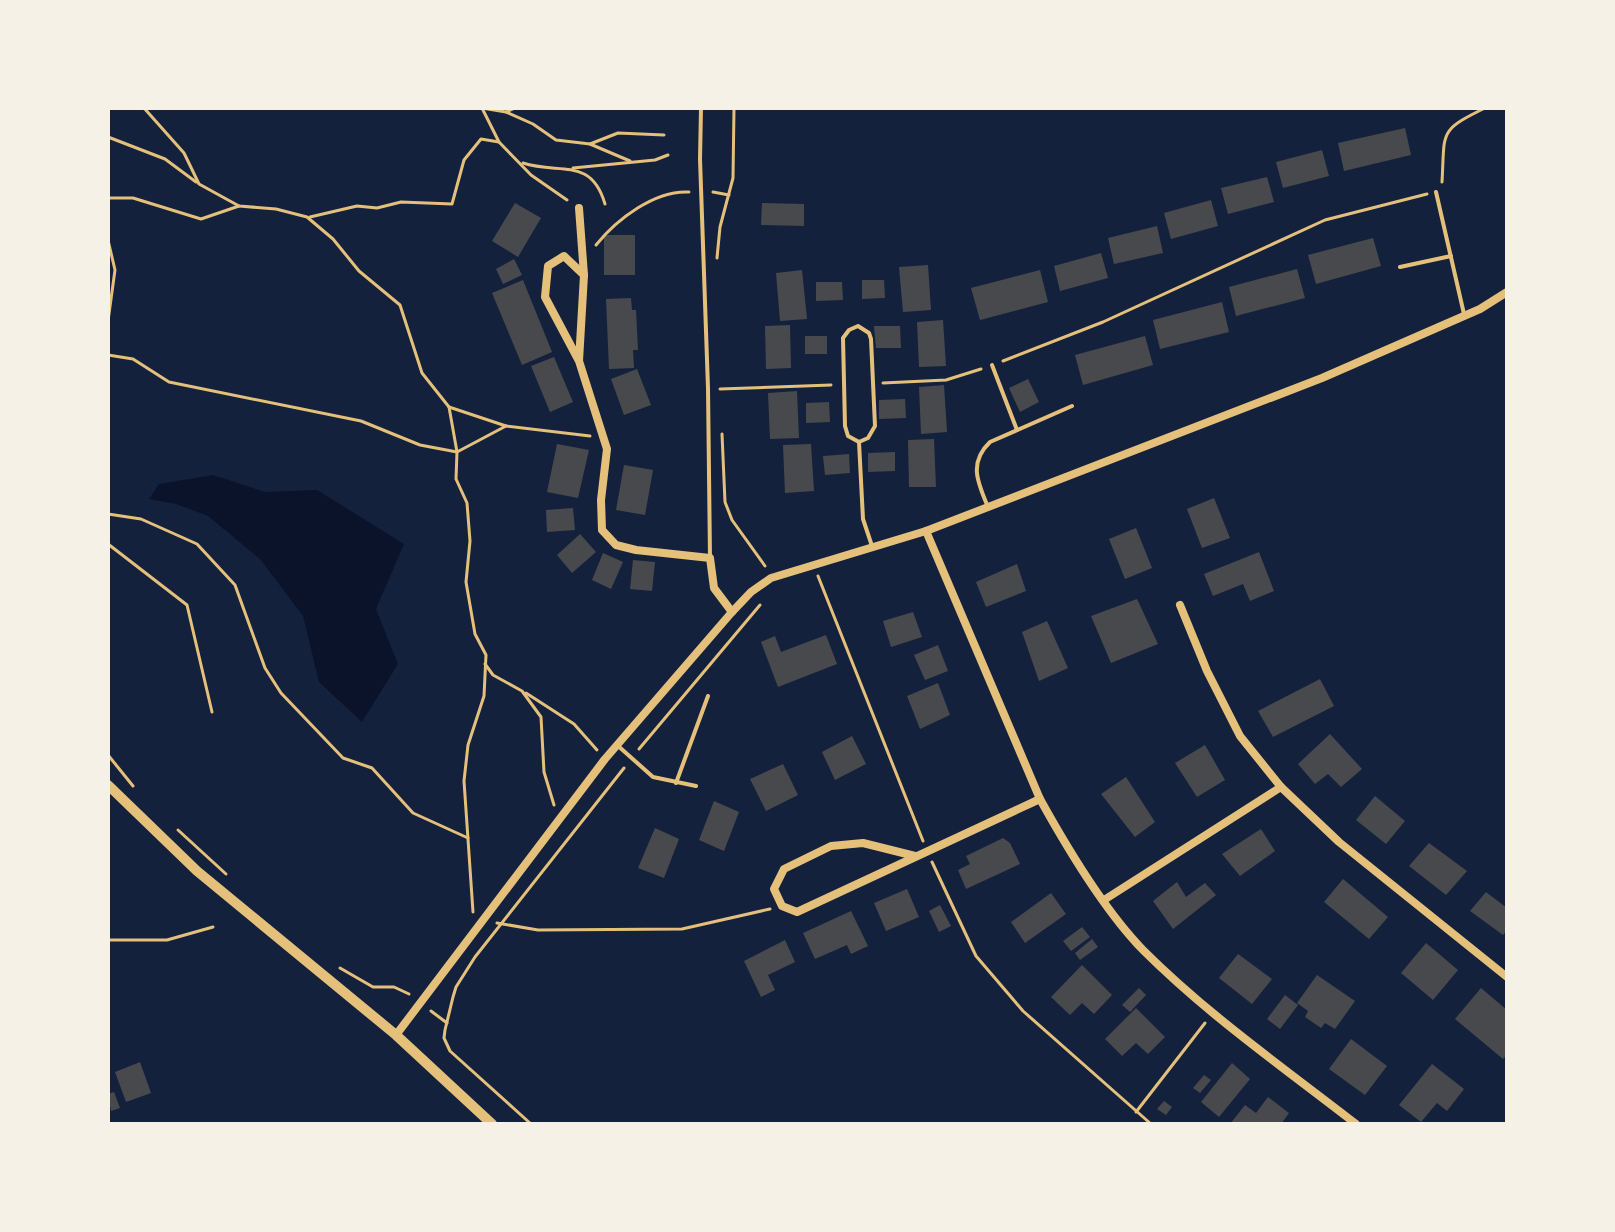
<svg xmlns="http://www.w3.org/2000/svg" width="1615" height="1232" font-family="Helvetica,sans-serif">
<rect width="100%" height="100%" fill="#14213d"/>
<!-- water -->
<path fill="#0b132b" d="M213 475 265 492 317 490 404 544 376 609 398 664 362 722 319 682 303 616 261 560 208 516 176 504 149 499 159 484Z"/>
<!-- building -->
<g fill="#48494c">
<path d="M1405 128 1411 155 1344 171 1338 143Z"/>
<path d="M1322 150 1329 176 1283 188 1276 162Z"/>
<path d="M1267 177 1274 202 1228 214 1221 188Z"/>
<path d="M1211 200 1218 226 1171 239 1164 213Z"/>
<path d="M515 203 541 218 518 257 492 241Z"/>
<path d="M762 203 804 204V226L761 225Z"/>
<path d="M1157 226 1163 253 1114 264 1108 238Z"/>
<rect x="604" y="235" width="31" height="40"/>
<path d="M1373 238 1381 266 1316 284 1308 255Z"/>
<path d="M1101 253 1108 278 1060 291 1054 266Z"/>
<path d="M514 259 522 275 503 284 496 269Z"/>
<path d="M928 265 931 310 903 312 899 267Z"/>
<path d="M1297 269 1305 298 1236 316 1229 287Z"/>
<path d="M802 270 807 319 780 321 776 273Z"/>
<path d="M1040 270 1048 302 980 320 971 288Z"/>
<path d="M523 280 552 352 522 365 492 293Z"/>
<path d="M862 280H884L885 298 862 299Z"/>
<path d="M816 282H842L843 300 816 301Z"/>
<path d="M631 298 632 310H636L638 350H633L634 368 609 369 606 299Z"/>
<path d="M1222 302 1229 332 1160 349 1153 320Z"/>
<path d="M943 320 946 366 919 367 917 322Z"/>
<path d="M790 325 791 368 766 369 765 326Z"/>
<path d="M874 326H900L901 348H876Z"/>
<rect x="805" y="336" width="22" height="18"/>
<path d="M1145 336 1153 365 1083 385 1075 355Z"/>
<path d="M554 357 573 402 550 412 531 366Z"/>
<path d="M637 369 651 405 624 415 611 379Z"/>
<path d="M1028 379 1039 402 1020 412 1009 388Z"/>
<path d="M944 385 947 432 921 434 919 387Z"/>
<path d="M797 391 799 438 770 439 768 393Z"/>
<path d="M905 399 906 418 879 419V400Z"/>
<path d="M829 402 830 422 806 423V403Z"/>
<path d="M934 439 936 487H909L908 440Z"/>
<path d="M557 444 589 450 578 498 547 492Z"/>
<path d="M811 444 814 491 785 493 783 445Z"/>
<path d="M895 452V471L868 472V453Z"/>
<path d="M849 454 850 473 825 475 823 456Z"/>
<path d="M624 465 653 470 645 515 616 510Z"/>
<path d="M1214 498 1230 538 1202 548 1187 509Z"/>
<path d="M573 508 575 530 547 532 546 510Z"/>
<path d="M1136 528 1152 568 1125 579 1109 539Z"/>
<path d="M580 534 596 552 572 573 557 555Z"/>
<path d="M1259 552 1274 591 1250 601 1243 584 1213 596 1204 574Z"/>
<path d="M603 553 623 562 611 589 592 580Z"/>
<path d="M633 560 655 562 652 591 630 589Z"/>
<path d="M1017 564 1026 591 986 607 976 582Z"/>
<path d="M1137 599 1158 644 1111 663 1091 616Z"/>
<path d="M913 612 922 637 891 647 883 621Z"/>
<path d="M1047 621 1068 668 1039 681 1022 632Z"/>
<path d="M826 635 837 664 778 687 761 642 775 636 781 652Z"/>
<path d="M938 645 948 671 925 680 914 655Z"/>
<path d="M1320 679 1334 706 1273 737 1258 711Z"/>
<path d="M938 683 950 715 920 729 907 696Z"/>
<path d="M1330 734 1362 769 1341 787 1328 774 1315 784 1298 764Z"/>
<path d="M852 736 866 764 835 780 822 752Z"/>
<path d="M1205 745 1225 780 1197 797 1175 763Z"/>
<path d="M783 764 798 795 766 811 750 779Z"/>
<path d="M1126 777 1155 822 1135 837 1101 794Z"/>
<path d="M1375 796 1405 821 1386 844 1356 820Z"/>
<path d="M714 801 739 812 724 851 699 840Z"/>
<path d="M655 828 679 839 664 878 638 868Z"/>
<path d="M1261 829 1275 851 1240 876 1222 854Z"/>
<path d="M1003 838 1010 843 1020 864 966 889 958 870 970 864 966 856Z"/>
<path d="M1429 843 1467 871 1446 895 1409 866Z"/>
<path d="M1343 879 1388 917 1369 939 1324 902Z"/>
<path d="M1177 882 1186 897 1205 883 1216 895 1173 929 1153 901Z"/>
<path d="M907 889 919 917 886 931 874 903Z"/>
<path d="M1486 892 1507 908V930L1503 935 1470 911Z"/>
<path d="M1051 893 1066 914 1025 943 1011 922Z"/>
<path d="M940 905 951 926 939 932 929 911Z"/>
<path d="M851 911 868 946 851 954 847 945 815 959 803 933Z"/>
<path d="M1082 927 1090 937 1071 951 1063 941Z"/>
<path d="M1092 939 1098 947 1080 960 1075 953Z"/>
<path d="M785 940 795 962 768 975 775 990 761 997 744 961Z"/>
<path d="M1426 943 1458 970 1433 1000 1401 973Z"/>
<path d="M1238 954 1272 979 1252 1004 1219 978Z"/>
<path d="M1082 965 1112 995 1094 1014 1082 1003 1070 1015 1051 997Z"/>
<path d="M1317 975 1355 1001 1335 1029 1325 1023 1321 1028 1305 1017 1308 1011 1297 1003Z"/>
<path d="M1139 988 1146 995 1130 1012 1122 1005Z"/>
<path d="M1481 988 1507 1010V1054L1503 1059 1455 1019Z"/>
<path d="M1285 995 1298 1005 1280 1029 1267 1019Z"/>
<path d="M1136 1008 1165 1037 1148 1054 1136 1043 1122 1056 1105 1039Z"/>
<path d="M1351 1039 1387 1066 1365 1095 1329 1069Z"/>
<path d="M140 1062 151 1093 126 1102 115 1072Z"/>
<path d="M1232 1063 1250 1079 1219 1117 1201 1102Z"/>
<path d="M1432 1064 1464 1089 1447 1111 1437 1103 1421 1122 1399 1105Z"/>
<path d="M1204 1075 1211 1080 1200 1093 1193 1088Z"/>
<path d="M114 1092 120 1108 111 1111 108 1094Z"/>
<path d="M1268 1097 1289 1113 1281 1124H1230L1245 1105 1256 1113Z"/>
<path d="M1164 1101 1172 1107 1166 1115 1157 1109Z"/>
</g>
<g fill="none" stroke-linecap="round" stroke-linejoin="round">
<!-- path -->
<g stroke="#e5c07b" stroke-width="3">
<path d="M144 108 184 153 199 184 239 206 276 209 307 217 333 239 359 271 400 305 422 373 449 407 457 452 456 479 467 503 470 541 466 582 475 634 486 655 484 696 468 745 464 781 473 912"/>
<path d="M482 108 499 142 531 175 567 200"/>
<path d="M482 108 506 112"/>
<path d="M515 108 506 112 533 124 556 140 590 144 630 161"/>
<path d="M108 137 165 159 196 182"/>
<path d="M590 144 618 133 664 135"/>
<path d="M523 163C559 175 591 156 605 204"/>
<path d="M573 168 655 160 668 155"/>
<path d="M1442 182C1445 131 1438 131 1485 108"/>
<path d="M713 192 729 195"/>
<path d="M108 198H133L201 219 239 206"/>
<path d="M310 217 357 206 377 208 401 202 452 204 464 160 481 139 499 142"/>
<path d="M108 240 115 270 108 321"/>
<path d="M596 245C617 219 655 190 689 192"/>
<path d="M717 258 720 227 733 178 734 108"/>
<path d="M108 355 133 359 169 382 361 421 420 445 457 452 506 426 449 407"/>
<path d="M1003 361 1103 322 1325 220 1427 194"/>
<path d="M883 383 946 380 981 369"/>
<path d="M720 389 831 385"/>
<path d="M506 426 590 436"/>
<path d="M722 434 725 502 732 520 765 566"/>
<path d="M108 514 141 519 197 544 235 585 265 668 281 693 343 758 372 768 413 813 468 838"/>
<path d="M108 544 187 605 212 712"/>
<path d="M818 576 923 841"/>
<path d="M485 664 493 675 522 691 541 717 544 772 554 805"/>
<path d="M526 693 574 724 597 750"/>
<path d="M639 749 760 605"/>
<path d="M108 755 133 786"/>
<path d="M178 830 226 874"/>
<path d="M932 862 976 956 1023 1011 1151 1124"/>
<path d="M497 923 538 930 682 929 770 909"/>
<path d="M108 940H167L213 927"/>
<path d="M340 968 373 987H394L409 994"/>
<path d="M431 1011 447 1023"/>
<path d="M1136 1112 1205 1023"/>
<path d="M161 1124H167"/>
<path d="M531 1124 450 1051 444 1038 445 1030 453 997 456 987 475 957 624 768"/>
</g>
<!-- service -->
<g stroke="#e5c07b" stroke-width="4">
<path d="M701 108 700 159 708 388 710 558"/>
<path d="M1436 192 1464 314"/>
<path d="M1400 267 1451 256"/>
<path d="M858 326 869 333 871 339 875 426 868 438 859 442 848 436 845 426 843 338 849 330Z"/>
<path d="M992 365 1017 430"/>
<path d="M859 442 863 519 872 546"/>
<path d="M988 507C978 483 968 463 990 442L1072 406"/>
<path d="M617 745 653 777 696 786"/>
<path d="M676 783 708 696"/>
</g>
<!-- minor -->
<g stroke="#e5c07b" stroke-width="8">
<path d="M579 208 584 275"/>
<path d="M579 361 545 297 548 266 564 256 584 275 579 361 607 449 601 500 602 530 616 545 636 550 710 558 714 588 732 612"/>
<path d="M926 531 1040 799C1066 846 1105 911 1143 950 1208 1015 1284 1068 1356 1124"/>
<path d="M1180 605 1207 671 1240 736 1281 787 1339 842 1507 977"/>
<path d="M915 856 863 843 831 846 784 869 774 889 782 906 797 912 1040 799"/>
<path d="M1104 900 1281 787"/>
<path d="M396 1035 605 759 732 612 751 592 771 578 926 531 1322 378 1480 309 1507 292"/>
</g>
<!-- tertiary -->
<path stroke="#e5c07b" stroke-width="10" d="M108 785 197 871 396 1035 492 1124"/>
</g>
<!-- border -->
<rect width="1615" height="1232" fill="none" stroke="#f6f1e7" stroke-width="220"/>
</svg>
